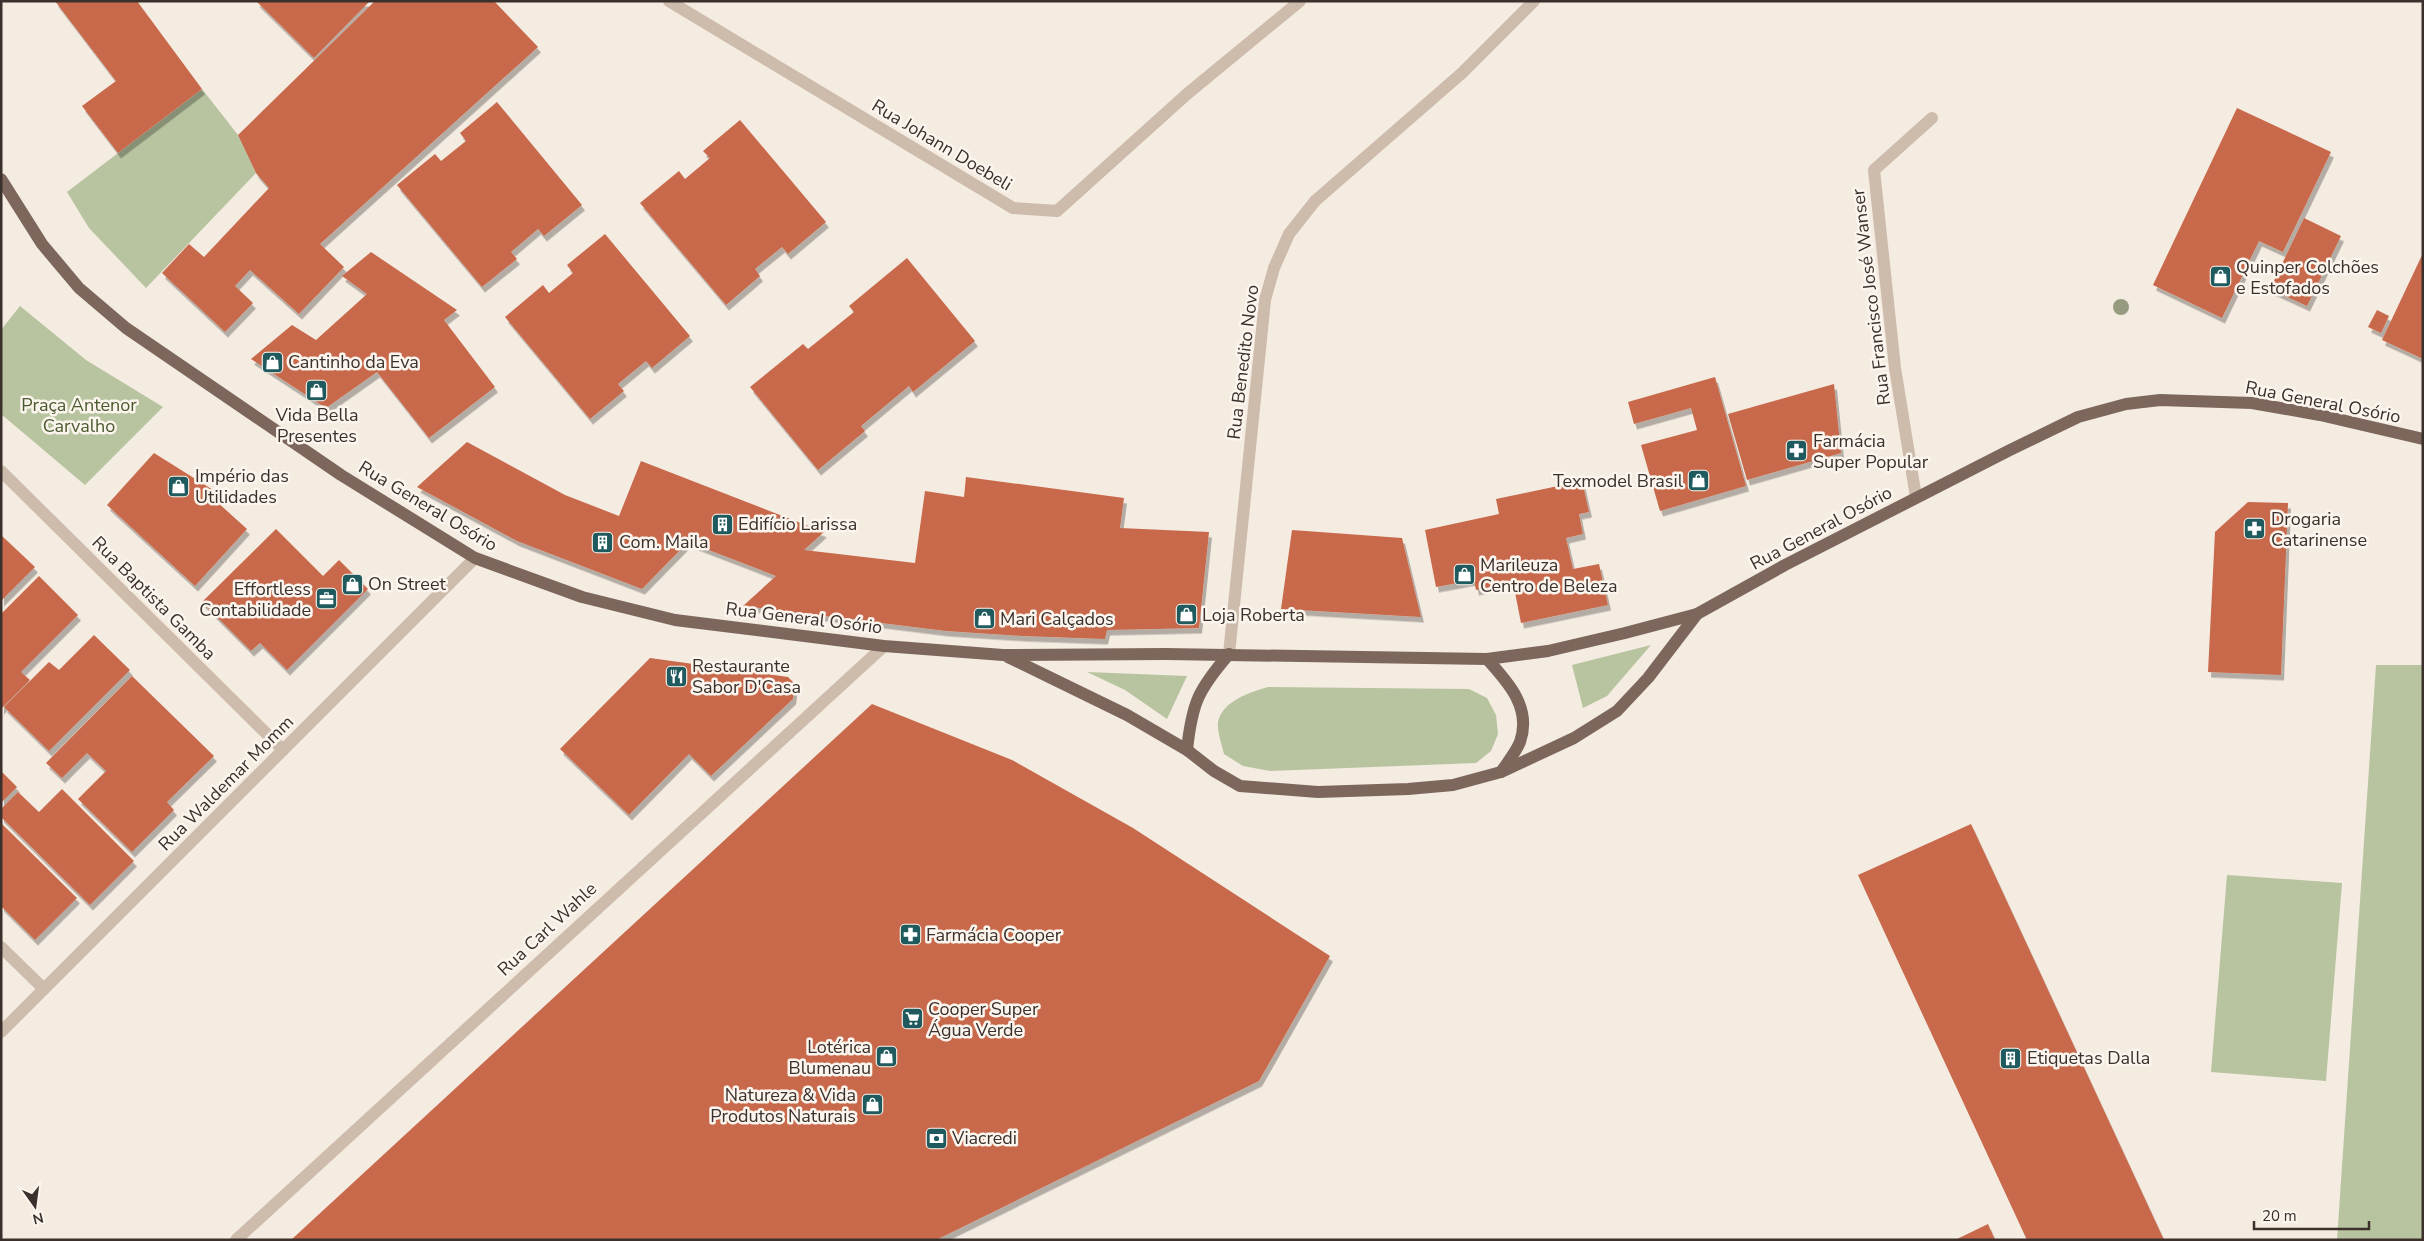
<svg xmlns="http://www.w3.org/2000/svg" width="2424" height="1241" font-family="'Nunito Sans',sans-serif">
<defs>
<filter id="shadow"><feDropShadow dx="3" dy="5.5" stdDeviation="0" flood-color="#0004"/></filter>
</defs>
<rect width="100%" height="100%" fill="#f4ebe1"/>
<!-- green -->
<g fill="#b8c4a0">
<path d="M202 89 238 135 256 173 146 288 89 228 67 192Z"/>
<path d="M20 306 86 360 163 407 85 485 1 414V330Z"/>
<path d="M1651 645 1607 696 1583 708 1572 665Z"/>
<path d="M2376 665H2423V1240H2337Z"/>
<path d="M1087 672 1187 676 1167 719 1125 690Z"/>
<path d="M1268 687 1469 689 1487 698 1496 715 1498 734 1491 751 1476 763 1270 771 1243 766 1224 754C1222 745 1217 732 1218 722 1222 701 1251 692 1268 687Z"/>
<path d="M2227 875 2342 883 2326 1081 2211 1072Z"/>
</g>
<!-- building -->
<g fill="#c8694b" filter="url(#shadow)">
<path d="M55 1H137L202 89 118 153 82 106 116 81Z"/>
<path d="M256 1H370L314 58Z"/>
<path d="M375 1H494L538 47 320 244 344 267 299 314 250 270 235 286 253 303 225 332 162 273 189 244 204 257 269 188 256 173 238 135Z"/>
<path d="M497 102 582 205 544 236 538 229 511 252 517 259 482 287 397 185 435 154 441 161 466 141 460 133Z"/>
<path d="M2237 108 2331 152 2283 252 2259 241 2222 318 2153 285Z"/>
<path d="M740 120 826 222 788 254 782 247 755 269 760 276 726 305 640 203 679 171 685 179 710 158 703 151Z"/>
<path d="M2304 218 2341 236 2307 306 2270 289Z"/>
<path d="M605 234 690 336 652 368 646 361 618 384 624 391 590 419 505 317 543 285 549 293 573 273 567 265Z"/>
<path d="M371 252 457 310 444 320 495 387 429 438 377 372 326 408 251 359 292 325 316 340 367 294 342 276Z"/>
<path d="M2423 253V359L2382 340Z"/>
<path d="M907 258 975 341 913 392 909 386 861 426 865 431 818 470 750 387 803 344 808 349 854 312 849 306Z"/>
<path d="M2377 310 2389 316 2381 333 2368 327Z"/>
<path d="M1715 377 1746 486 1660 511 1641 445 1697 430 1691 408 1634 424 1628 402Z"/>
<path d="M1834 384 1841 453 1747 480 1728 414Z"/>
<path d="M467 442 565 495 619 516 641 461 824 532 804 550 915 563 925 491 964 497 966 477 1124 498 1120 528 1209 532 1199 628 1107 630 1105 639 1023 636 946 631 743 606 776 576 688 542 642 589 517 541 417 487Z"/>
<path d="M154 453 221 495 216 501 247 529 195 586 107 505Z"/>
<path d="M1582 481 1589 512 1579 514 1583 534 1566 538 1573 569 1599 564 1608 605 1521 623 1513 582 1476 590 1474 580 1436 587 1425 530 1499 514 1496 499Z"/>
<path d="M2248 502 2288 503 2281 675 2208 672 2215 532Z"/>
<path d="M276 529 323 576 339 560 368 589 287 670 260 643 251 651 202 602Z"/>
<path d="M1292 530 1402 538 1421 617 1281 609Z"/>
<path d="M1 535 35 567 1 601Z"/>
<path d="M39 576 78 615 21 672 30 680 1 709V614Z"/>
<path d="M94 635 130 670 49 751 4 707 49 662 59 670Z"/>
<path d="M650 658 788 677 795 684 793 699 711 776 689 754 629 815 560 749Z"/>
<path d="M132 676 214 756 167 802 174 810 132 852 78 799 106 771 87 753 62 778 46 763Z"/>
<path d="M872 704 1012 760 1133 828 1330 956 1259 1081 936 1240H291Z"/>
<path d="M1 771 17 787 1 803Z"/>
<path d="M62 789 134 861 90 905 1 817V809L18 792 39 812Z"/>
<path d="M1 823 77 898 35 940 1 906Z"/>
<path d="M1971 824 2164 1240H2027L1858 875Z"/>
<path d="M1988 1224 1995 1240H1955Z"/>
</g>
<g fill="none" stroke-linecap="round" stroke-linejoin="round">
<!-- minor -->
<g stroke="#cdbbac" stroke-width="12">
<path d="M669 1 1013 208 1057 211 1187 94 1300 1"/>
<path d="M1 471 283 750"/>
<path d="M1916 497 1895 368 1874 170 1932 118"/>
<path d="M1229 654 1265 300 1274 268 1289 234 1315 201 1462 73 1534 1"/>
<path d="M1 947 44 989"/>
<path d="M1 1032 475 558"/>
<path d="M236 1240 884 646"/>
</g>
<!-- major -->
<g stroke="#7d675c" stroke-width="12">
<path d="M1 179 42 244 79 288 126 328 341 475 475 558 582 597 675 620 884 646 1003 655 1166 654 1487 659 1548 651 1625 633 1697 614 1785 565 2010 450 2078 417 2126 404 2160 400 2252 403 2320 415 2423 439"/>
<path d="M1008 657 1127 715 1187 750 1214 771 1240 786 1318 792 1408 789 1453 785 1501 772 1574 738 1617 711 1648 678 1697 614"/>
<path d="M1487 659C1508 682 1532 708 1520 742 1516 752 1507 763 1501 772"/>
<path d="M1187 750C1192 703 1198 690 1229 654"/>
</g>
</g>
<!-- trees -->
<circle fill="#969b7f" cx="2121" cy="307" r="8"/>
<!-- icons -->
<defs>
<symbol id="shop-square" viewBox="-11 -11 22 22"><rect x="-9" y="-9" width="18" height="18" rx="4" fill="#1f5a5e" stroke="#fbf5ee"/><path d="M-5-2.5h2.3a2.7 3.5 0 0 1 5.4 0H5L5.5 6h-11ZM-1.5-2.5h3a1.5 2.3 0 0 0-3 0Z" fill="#fff"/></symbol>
<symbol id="pharmacy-square" viewBox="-11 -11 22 22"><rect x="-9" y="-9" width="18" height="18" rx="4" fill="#1f5a5e" stroke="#fbf5ee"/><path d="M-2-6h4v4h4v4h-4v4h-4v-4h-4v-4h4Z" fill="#fff"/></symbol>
<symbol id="building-square" viewBox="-11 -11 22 22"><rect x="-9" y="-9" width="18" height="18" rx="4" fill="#1f5a5e" stroke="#fbf5ee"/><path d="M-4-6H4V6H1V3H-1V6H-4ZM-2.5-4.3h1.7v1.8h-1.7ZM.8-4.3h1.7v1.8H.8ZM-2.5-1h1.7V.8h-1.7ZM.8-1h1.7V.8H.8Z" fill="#fff"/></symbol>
<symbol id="office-square" viewBox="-11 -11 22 22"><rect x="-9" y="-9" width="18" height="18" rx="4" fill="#1f5a5e" stroke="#fbf5ee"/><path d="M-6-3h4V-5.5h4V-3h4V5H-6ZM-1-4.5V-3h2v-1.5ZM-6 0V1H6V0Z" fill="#fff"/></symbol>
<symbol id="restaurant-square" viewBox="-11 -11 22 22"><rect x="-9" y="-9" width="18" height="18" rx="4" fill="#1f5a5e" stroke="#fbf5ee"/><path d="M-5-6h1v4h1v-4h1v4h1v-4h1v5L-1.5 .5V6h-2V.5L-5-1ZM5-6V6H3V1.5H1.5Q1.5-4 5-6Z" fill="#fff"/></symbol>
<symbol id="supermarket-square" viewBox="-11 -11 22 22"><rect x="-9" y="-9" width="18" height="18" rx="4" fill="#1f5a5e" stroke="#fbf5ee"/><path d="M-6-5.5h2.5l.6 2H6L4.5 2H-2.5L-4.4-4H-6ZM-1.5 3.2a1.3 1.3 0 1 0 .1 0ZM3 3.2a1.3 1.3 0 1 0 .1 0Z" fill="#fff"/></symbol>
<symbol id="bank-square" viewBox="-11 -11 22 22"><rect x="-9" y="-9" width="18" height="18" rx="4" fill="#1f5a5e" stroke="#fbf5ee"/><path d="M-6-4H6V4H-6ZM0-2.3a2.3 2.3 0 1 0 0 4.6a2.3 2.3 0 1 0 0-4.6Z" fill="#fff"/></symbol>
</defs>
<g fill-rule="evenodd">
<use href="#shop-square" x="2208" y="264" width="25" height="25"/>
<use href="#shop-square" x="260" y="350" width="25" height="25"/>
<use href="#shop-square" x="304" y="378" width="25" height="25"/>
<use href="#pharmacy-square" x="1784" y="438" width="25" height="25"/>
<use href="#shop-square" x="1686" y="468" width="25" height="25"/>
<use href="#shop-square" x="166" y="474" width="25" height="25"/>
<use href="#building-square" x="710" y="512" width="25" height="25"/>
<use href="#pharmacy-square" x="2242" y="516" width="25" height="25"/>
<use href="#building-square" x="590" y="530" width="25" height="25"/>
<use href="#shop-square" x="1452" y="562" width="25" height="25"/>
<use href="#shop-square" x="340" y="572" width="25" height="25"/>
<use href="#office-square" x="314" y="586" width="25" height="25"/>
<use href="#shop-square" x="1174" y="602" width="25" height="25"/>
<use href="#shop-square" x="972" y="606" width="25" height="25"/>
<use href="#restaurant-square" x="664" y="664" width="25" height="25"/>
<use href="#pharmacy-square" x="898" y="922" width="25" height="25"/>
<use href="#supermarket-square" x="900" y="1006" width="25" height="25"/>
<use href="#shop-square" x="874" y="1044" width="25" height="25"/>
<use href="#building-square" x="1998" y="1046" width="25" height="25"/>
<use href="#shop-square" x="860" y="1092" width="25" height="25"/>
<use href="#bank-square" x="924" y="1126" width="25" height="25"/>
</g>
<g text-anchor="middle" stroke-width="5" stroke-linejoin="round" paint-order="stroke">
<!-- street labels -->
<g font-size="18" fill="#3b302b" stroke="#fbf5ee">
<text transform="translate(942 145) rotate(31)" y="6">Rua Johann Doebeli</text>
<text transform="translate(1871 297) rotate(-97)" y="6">Rua Francisco José Wanser</text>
<text transform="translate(1243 362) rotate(-83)" y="6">Rua Benedito Novo</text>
<text transform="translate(2323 402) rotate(11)" y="6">Rua General Osório</text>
<text transform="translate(428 506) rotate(31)" y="6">Rua General Osório</text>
<text transform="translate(1821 528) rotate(-28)" y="6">Rua General Osório</text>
<text transform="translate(154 598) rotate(45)" y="6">Rua Baptista Gamba</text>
<text transform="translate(804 618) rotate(7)" y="6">Rua General Osório</text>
<text transform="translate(226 783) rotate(-45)" y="6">Rua Waldemar Momm</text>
<text transform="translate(547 929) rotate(-43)" y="6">Rua Carl Wahle</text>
</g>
<!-- poi labels -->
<g font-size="18" fill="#3b302b" stroke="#fbf5ee" text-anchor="start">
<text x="2236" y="273">Quinper Colchões<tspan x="2236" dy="21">e Estofados</tspan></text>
<text x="288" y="368">Cantinho da Eva</text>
<text x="317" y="421" text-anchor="middle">Vida Bella<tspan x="317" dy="21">Presentes</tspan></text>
<text x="1813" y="447">Farmácia<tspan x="1813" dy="21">Super Popular</tspan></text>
<text x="195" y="482">Império das<tspan x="195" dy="21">Utilidades</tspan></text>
<text x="1683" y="487" text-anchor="end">Texmodel Brasil</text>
<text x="2271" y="525">Drogaria<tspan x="2271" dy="21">Catarinense</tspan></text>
<text x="738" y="530">Edifício Larissa</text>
<text x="619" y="548">Com. Maila</text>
<text x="1480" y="571">Marileuza<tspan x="1480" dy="21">Centro de Beleza</tspan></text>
<text x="368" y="590">On Street</text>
<text x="311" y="595" text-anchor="end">Effortless<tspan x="311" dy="21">Contabilidade</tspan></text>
<text x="1202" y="621">Loja Roberta</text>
<text x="1000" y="625">Mari Calçados</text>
<text x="692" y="672">Restaurante<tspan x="692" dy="21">Sabor D'Casa</tspan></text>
<text x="926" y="941">Farmácia Cooper</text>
<text x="928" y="1015">Cooper Super<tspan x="928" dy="21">Água Verde</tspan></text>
<text x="871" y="1053" text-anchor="end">Lotérica<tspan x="871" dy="21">Blumenau</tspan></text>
<text x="2027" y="1064">Etiquetas Dalla</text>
<text x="856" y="1101" text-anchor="end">Natureza &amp; Vida<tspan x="856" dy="21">Produtos Naturais</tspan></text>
<text x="952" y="1144">Viacredi</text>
</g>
<!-- park labels -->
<g font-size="18" fill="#4a5a2e" stroke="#fbf5ee">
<text x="79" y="411">Praça Antenor<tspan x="79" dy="21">Carvalho</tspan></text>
</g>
</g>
<!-- border -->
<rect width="2424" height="1241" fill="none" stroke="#3b302b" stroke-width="5"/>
<!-- north arrow -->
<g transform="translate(35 1206) rotate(166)" stroke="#fbf5ee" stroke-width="4" paint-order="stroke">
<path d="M0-4L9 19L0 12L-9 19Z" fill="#3b302b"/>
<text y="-8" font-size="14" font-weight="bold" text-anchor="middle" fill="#3b302b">N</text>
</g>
<!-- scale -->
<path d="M2254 1221v8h115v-8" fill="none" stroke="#3b302b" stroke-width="2.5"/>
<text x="2262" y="1221" font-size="15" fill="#3b302b" stroke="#fbf5ee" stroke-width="4" paint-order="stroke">20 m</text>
</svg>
